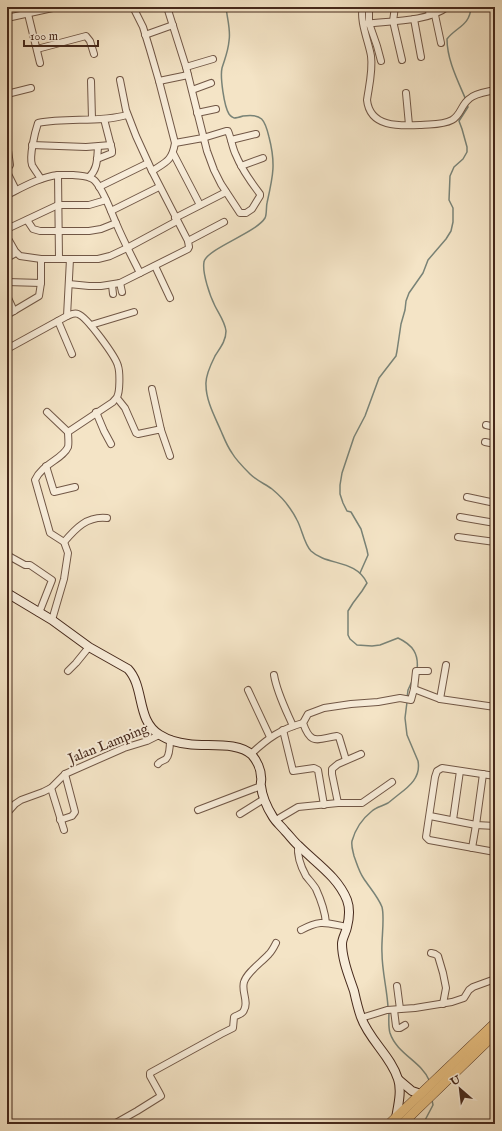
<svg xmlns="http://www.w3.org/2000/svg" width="502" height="1131" font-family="'IM FELL English',serif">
<rect width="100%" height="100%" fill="#f4e4c6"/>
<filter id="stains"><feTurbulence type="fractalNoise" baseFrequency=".005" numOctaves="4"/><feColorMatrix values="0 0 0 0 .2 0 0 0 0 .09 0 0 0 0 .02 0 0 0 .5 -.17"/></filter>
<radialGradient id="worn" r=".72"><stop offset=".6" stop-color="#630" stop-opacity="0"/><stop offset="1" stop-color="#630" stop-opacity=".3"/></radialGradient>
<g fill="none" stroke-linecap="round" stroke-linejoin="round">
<!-- stream -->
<g stroke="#798377" stroke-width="1.5">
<path d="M226 7C227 18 231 30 229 41 228 52 225 58 222 68 220 77 224 106 229 114 231 117 231 116 234 118 237 118 240 117 243 116 262 113 265 120 269 137 276 164 273 176 267 203 266 207 267 214 265 218 256 233 206 249 204 262 202 273 210 296 215 306 219 314 225 322 226 331 226 341 220 348 215 356 211 364 205 376 206 385 206 401 215 417 221 431 224 438 227 446 232 453 236 460 244 468 250 474 256 480 265 484 272 489 278 494 285 501 289 507 292 511 295 516 297 520 302 529 304 544 311 551 327 566 356 559 367 583L362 591 353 603 348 611V635L350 639 357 645 372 646 380 645 398 638C413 645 419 654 417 670"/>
<path d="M466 100C458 81 447 60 447 39 456 27 470 26 471 7"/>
<path d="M360 573 368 555 367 550 361 529 351 512 347 511 343 503 340 494V485L342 473 354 437 365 416 379 378 396 356 397 351 401 324 405 310 406 301 409 293 423 273 428 260 446 239 451 231 453 222V208L449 200 450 176 454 167 463 159 467 152V147L462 129 459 121 468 107 467 104"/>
<path d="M407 698 408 690 413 679"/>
<path d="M388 1007C387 989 382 971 382 953 381 941 385 918 382 907 378 897 370 888 364 879 359 872 357 864 354 856 353 851 351 846 352 841 355 830 362 819 372 811 376 807 383 806 388 803 391 801 394 798 398 795 410 786 421 777 418 761L407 735 405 718 407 702"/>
<path d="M389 1011C389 1018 388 1026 390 1033 397 1054 421 1061 429 1080"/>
<path d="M423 1124 433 1105 432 1100"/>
</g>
<defs>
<g id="street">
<path d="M133 7 143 27 150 50 159 81 175 143C172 161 166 162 152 171"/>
<path d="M167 7 186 67 207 151 214 170 221 184 240 213H246L252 209 260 196V194C250 181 241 168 235 153 232 146 231 138 228 131H226L203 138 175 143"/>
<path d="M363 7C359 20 369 43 371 56 373 70 369 86 367 100 370 128 400 126 421 125 431 124 443 125 452 120 461 115 461 105 469 99 475 93 487 92 495 90"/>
<path d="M369 7V23L377 46 381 61"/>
<path d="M395 7 393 21 402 60"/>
<path d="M428 7 430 15"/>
<path d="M28 14 40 63"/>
<path d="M435 15 441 43"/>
<path d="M7 18 57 7"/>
<path d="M414 19 421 57"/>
<path d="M364 24C388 21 428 22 447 7"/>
<path d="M145 35 173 25"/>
<path d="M37 49 86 36 90 41 94 54"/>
<path d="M186 67 213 59"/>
<path d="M120 80 126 110 136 136 152 171 188 241"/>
<path d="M91 81 92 119"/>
<path d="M159 81 188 75"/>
<path d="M192 90 211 83"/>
<path d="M406 93 409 125"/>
<path d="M7 94 31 88"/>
<path d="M197 113 216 109"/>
<path d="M231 140 256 134"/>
<path d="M7 143 10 165 7 169"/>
<path d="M32 145 86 147 111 145"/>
<path d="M173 153 200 205"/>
<path d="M97 159 112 153V150L104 119"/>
<path d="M241 166 263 158"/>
<path d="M7 172 16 190"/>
<path d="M58 175 59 258"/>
<path d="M89 177C98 169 97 158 98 147"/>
<path d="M41 179C38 174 34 169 32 165 29 156 35 132 38 123 67 117 99 123 127 115"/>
<path d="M99 187 148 163"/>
<path d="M7 195C23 187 40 177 58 175 63 175 68 175 73 175 80 176 88 175 94 180 103 188 111 212 116 223 123 240 132 257 140 273"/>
<path d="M111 211 159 187"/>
<path d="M175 218 226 192"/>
<path d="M27 220 33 229 40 231H89L101 229 116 223"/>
<path d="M7 229 58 205H89L106 200"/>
<path d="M7 237 15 251 20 256 41 259H98L110 256 127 248 177 221"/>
<path d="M7 258 16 253"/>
<path d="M155 266 170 298"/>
<path d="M7 282 41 283"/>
<path d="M120 283 122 292"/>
<path d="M69 284 89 286H101L120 283 188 249 189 247 188 241 224 222"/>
<path d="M112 285 113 294"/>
<path d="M7 296 14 311"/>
<path d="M7 315 39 296 41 283V259"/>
<path d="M494 320H495"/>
<path d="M58 321 72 354"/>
<path d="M91 325 134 312"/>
<path d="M7 349 67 316 70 259"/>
<path d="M152 389 161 430 170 456"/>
<path d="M117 398 125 408 136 433 138 434 157 430H161"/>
<path d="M47 412 68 432"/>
<path d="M96 412 104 431 111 444"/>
<path d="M486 425 495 427"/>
<path d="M485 442 495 444"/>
<path d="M46 466 54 492 75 487"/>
<path d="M467 497 495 503"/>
<path d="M460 517 495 523"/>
<path d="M458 537 495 542"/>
<path d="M64 542C76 528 87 516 107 518"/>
<path d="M7 555 25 565H30L52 580 39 613"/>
<path d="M52 620 64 579 68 553 64 542 50 533 35 480C42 464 63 459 68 447 69 443 68 436 68 432L113 402C114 400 116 399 117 397 120 392 120 372 118 366 116 357 87 317 78 314 74 312 70 315 67 316"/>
<path d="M68 671 76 663 89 647"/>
<path d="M274 675C277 693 286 710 293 726"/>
<path d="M414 689 440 699 495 707"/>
<path d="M248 690 270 737"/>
<path d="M440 699 446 665"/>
<path d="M283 730 293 771 314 768 318 770 324 805"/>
<path d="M251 754C268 738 281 729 303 723"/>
<path d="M346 760 339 737 337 736C317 739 311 746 303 723L308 714 324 708 351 704 378 702 400 698 411 700 414 689 416 671H428"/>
<path d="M158 764C160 761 163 761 166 759 170 755 170 745 170 739"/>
<path d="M495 776 442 768 437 771 435 777 426 837 429 840 495 852"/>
<path d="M51 788 64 830"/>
<path d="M338 803 332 774V769L338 764 361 754"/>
<path d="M198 810 261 786"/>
<path d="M7 813 15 804 21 800 43 792 51 788 65 774 124 748 147 741 159 735"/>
<path d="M240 814 264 799"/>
<path d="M430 816 476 825 495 826"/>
<path d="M60 820 72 816 75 812 65 774"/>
<path d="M276 820 298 807 338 803H362L392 782"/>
<path d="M453 820 460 771"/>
<path d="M298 845C297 856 301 867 306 876 309 880 313 884 316 889 321 900 325 911 326 923"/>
<path d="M472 848 476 825 483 774"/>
<path d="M301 930C321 919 326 923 347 927"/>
<path d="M431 953 435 954 438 956 443 973 446 988 443 1004"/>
<path d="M397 986 400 1009"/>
<path d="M394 1010 396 1026 397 1028H400L405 1025"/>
<path d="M361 1018 387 1010 415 1008 452 1002 464 998 469 990 473 987 495 979"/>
<path d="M114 1124 137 1111 161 1096 160 1094 150 1076V1073L221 1034 233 1028 234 1017C237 1015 243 1014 244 1010 249 1002 241 991 244 982 247 972 262 962 269 954 272 951 274 947 276 943"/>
</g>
<g id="secondary">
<path d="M7 593 52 620 89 647 128 669C145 687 136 721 160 735 168 740 179 743 188 744 207 747 238 741 252 755 257 761 261 770 261 777 262 780 260 784 261 786 262 796 268 809 273 817 276 822 281 826 285 831 290 836 294 842 299 846 316 863 338 877 347 900 350 908 349 919 347 927 346 933 342 938 342 944 342 960 349 976 354 991 356 1000 358 1009 361 1017 369 1040 391 1056 398 1079 402 1091 398 1106 396 1118"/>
<path d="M399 1080 412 1091 421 1094"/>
</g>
<g id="primary">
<path d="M389 1124 495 1023"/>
<path d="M402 1124 495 1034"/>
</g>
</defs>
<!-- street casing -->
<use href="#street" stroke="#715746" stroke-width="8"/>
<!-- secondary casing -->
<use href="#secondary" stroke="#45281b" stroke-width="10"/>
<!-- primary casing -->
<use href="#primary" stroke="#45281b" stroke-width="10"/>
<!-- street -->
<use href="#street" stroke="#f8edda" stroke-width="6"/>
<!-- secondary -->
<use href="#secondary" stroke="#f8edda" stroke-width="8"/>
<!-- primary -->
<use href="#primary" stroke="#eac283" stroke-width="9"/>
</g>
<g text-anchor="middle" stroke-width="4" stroke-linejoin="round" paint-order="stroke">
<!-- street labels -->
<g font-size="14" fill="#45281b" stroke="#f8edda">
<text transform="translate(108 743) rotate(-22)" y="5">Jalan Lamping</text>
</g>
</g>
<!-- margin -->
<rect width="502" height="1131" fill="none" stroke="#f4e4c6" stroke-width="24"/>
<rect x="8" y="8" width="486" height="1115" fill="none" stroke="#45281b" stroke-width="2"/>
<rect x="12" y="12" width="478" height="1107" fill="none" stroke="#45281b"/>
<!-- north arrow -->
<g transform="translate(460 1089) rotate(332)" stroke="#f8edda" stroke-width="3" paint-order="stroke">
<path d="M0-3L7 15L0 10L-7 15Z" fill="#45281b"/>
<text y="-6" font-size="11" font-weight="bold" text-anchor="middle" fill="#45281b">U</text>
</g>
<!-- scale -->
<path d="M24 40v6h74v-6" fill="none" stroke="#45281b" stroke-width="2"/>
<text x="30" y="40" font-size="12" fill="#45281b" stroke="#f8edda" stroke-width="3" paint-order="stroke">100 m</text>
<rect width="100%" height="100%" filter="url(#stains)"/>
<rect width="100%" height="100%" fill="url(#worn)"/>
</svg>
